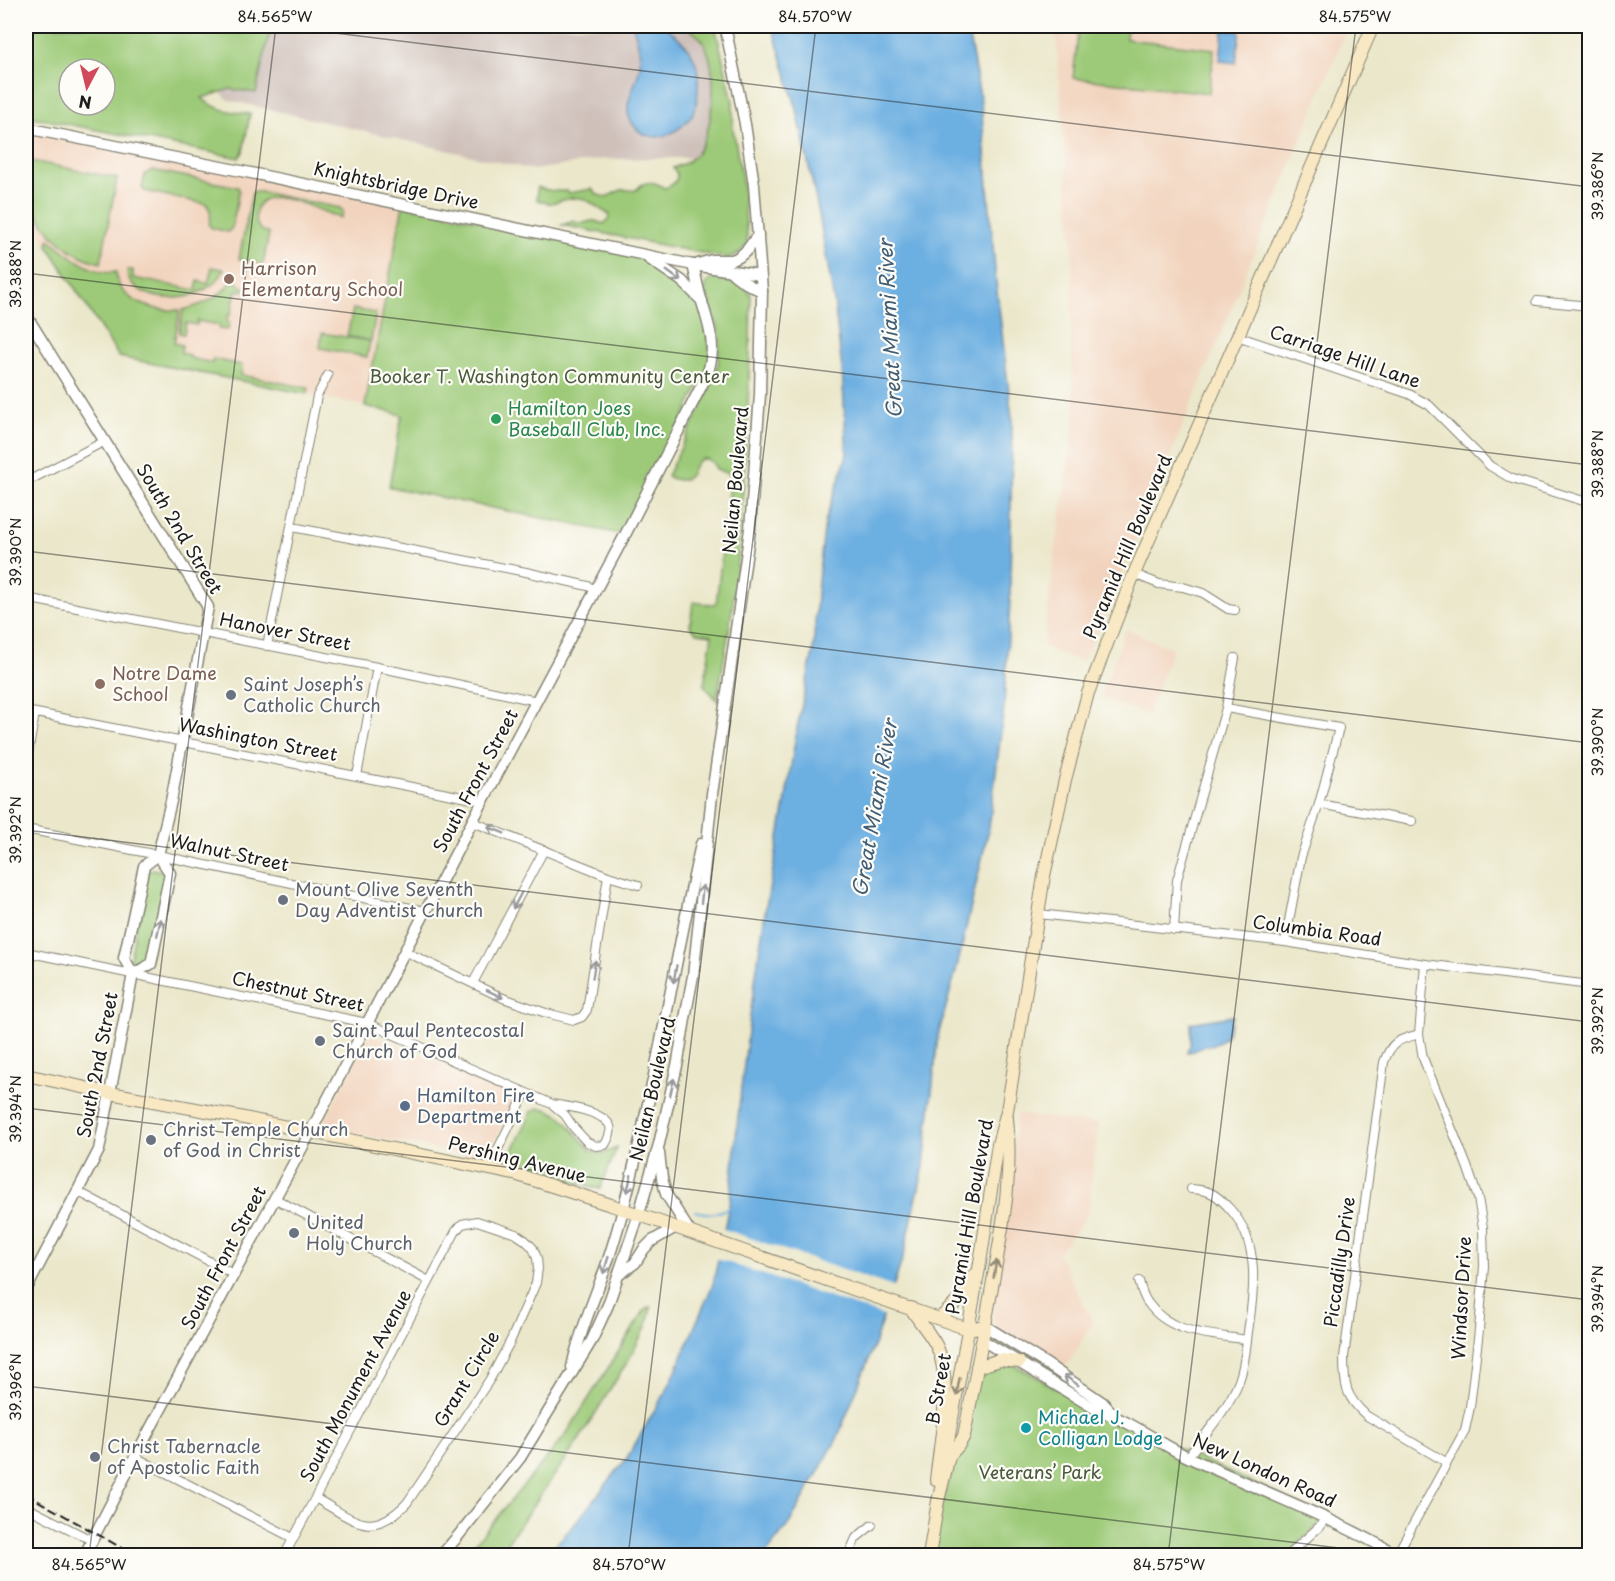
<svg xmlns="http://www.w3.org/2000/svg" width="1615" height="1581" font-family="'Playpen Sans',sans-serif">
<rect width="100%" height="100%" fill="#fdfcf7"/>
<filter id="ink" filterUnits="userSpaceOnUse"><feTurbulence type="fractalNoise" baseFrequency=".0167" numOctaves="2"/><feDisplacementMap in="SourceGraphic" scale="12" xChannelSelector="R" yChannelSelector="G"/><feConvolveMatrix kernelMatrix="1 2 1 2 8 2 1 2 1" color-interpolation-filters="sRGB"/></filter>
<filter id="wash" filterUnits="userSpaceOnUse"><feTurbulence type="fractalNoise" baseFrequency=".008" numOctaves="4" result="noise"/><feDisplacementMap in="SourceGraphic" scale="24" xChannelSelector="R" yChannelSelector="G"/><feGaussianBlur stdDeviation="1.35" result="paint"/><feColorMatrix in="noise" values="0 0 0 0 0 0 0 0 0 0 0 0 0 0 0 0 0 1.4 0 .05"/><feComposite in="paint" operator="in"/></filter>
<g filter="url(#wash)">
<rect width="100%" height="100%" fill="#ebe7ca"/>
<!-- built -->
<g fill="#f2d4be">
<path d="M1055 26H1348L1099 628 1082 662 1043 647 1054 560 1075 421 1071 344 1073 253Z"/>
<path d="M26 128 403 205 365 406 119 357 43 239 26 204Z"/>
<path d="M1126 629 1173 649 1147 715 1101 697Z"/>
<path d="M370 1034 520 1096 484 1159 321 1127Z"/>
<path d="M1017 1114 1098 1124 1088 1214 1058 1253 1093 1323 1065 1368 996 1328 993 1321 995 1270Z"/>
</g>
<!-- industrial -->
<path fill="#cfc0ba" d="M161 26H700L723 113 725 157 604 159 534 170 228 100Z"/>
<!-- green -->
<g fill="#9dca78" stroke="#5c734a" stroke-width="1.5" fill-rule="evenodd">
<path d="M26 26H271L256 93 230 89 202 98C214 110 233 112 250 114L243 152 239 158 26 116ZM69 69H105V105H69Z"/>
<path d="M684 26H715L733 101V129L742 178 747 235V245L736 255 726 258 562 225 574 221C582 227 587 220 595 221 598 222 601 223 604 224L609 218V214C599 210 590 199 580 198 568 196 561 202 551 203 547 204 542 201 537 200V187C548 191 557 192 568 191L569 193 592 189 598 195 607 197C611 195 617 191 622 190 631 188 634 195 641 185 650 181 656 182 664 188 674 186 682 177 673 168 682 165 691 161 697 153 715 128 721 61 699 37 695 32 688 29 684 26Z"/>
<path d="M1079 26H1127L1126 39 1214 49 1209 93 1073 78Z"/>
<path d="M26 160 117 178 101 263C75 258 43 233 35 207 31 192 29 175 26 160Z"/>
<path d="M152 170 238 187 239 191 232 228 228 232 212 228 209 225C211 217 212 211 206 204L145 191 142 188 145 174Z"/>
<path d="M255 191 340 208 343 211 341 218C324 213 280 190 264 200 254 206 253 221 260 229 263 231 266 232 269 234L263 264 239 259 252 193Z"/>
<path d="M403 205 643 254 702 301 712 360 625 535 389 487 402 415 365 406Z"/>
<path d="M49 239C67 252 92 277 116 272 117 302 156 312 180 310L174 343 182 345 181 353 190 355V358L212 363 213 359 242 365 241 375 309 388 307 394 119 357 48 246Z"/>
<path d="M212 267 224 269C218 287 192 298 174 298 157 299 127 291 127 270H133V278L196 290 198 281 208 284Z"/>
<path d="M714 278 743 285 751 295C750 392 745 490 735 587 731 625 723 662 717 700L704 685 712 635 697 633 690 626 693 602 716 605 731 475 716 469C713 461 704 455 697 462 693 466 693 472 690 475 683 483 674 480 667 476L707 395 718 364 720 334 710 302 705 294V288L706 283Z"/>
<path d="M233 280 245 288 243 291 236 290 231 315H228L227 322 229 323 228 330 219 329V325L197 321V325L186 323 184 334 179 333 183 310C205 304 218 299 233 280Z"/>
<path d="M353 309 376 313 371 341 347 336Z"/>
<path d="M322 333 370 341 367 357 320 348Z"/>
<path d="M153 869 162 871 166 875 149 962 139 964 130 959 147 871Z"/>
<path d="M539 1108 547 1109 561 1116 591 1151 602 1154 617 1148 600 1189 506 1164 532 1111Z"/>
<path d="M651 1307 647 1325 628 1361 577 1443 504 1547 497 1555H465L565 1436 646 1308Z"/>
<path d="M1005 1360 1099 1411 1326 1518 1287 1555 929 1556 977 1367Z"/>
</g>
<!-- water -->
<g fill="#6cafe1" stroke="#44667e" stroke-width="1.5">
<path d="M633 26H666C675 35 687 44 693 56 701 71 700 105 690 118 674 138 643 147 630 119 622 103 638 83 640 66 641 52 637 39 633 26Z"/>
<path d="M772 26H967L981 102 996 282 1012 418 1010 602 1004 707 989 828 958 963 938 1036 924 1166 904 1254 872 1351 837 1439 789 1524 765 1555 545 1556 574 1525 627 1458 671 1382 713 1284 730 1200 739 1106 750 1015 766 906 784 810 797 728 813 652 818 580 825 522 847 455 842 369 834 301 819 214 797 110Z"/>
<path d="M1223 30 1240 31 1236 63 1220 61Z"/>
<path d="M1233 1016 1226 1037 1218 1043 1201 1047 1194 1051 1187 1052 1191 1043V1023Z"/>
</g>
<!-- pier -->
<path fill="#ebe7ca" d="M721 1228 896 1288 886 1317 715 1258Z"/>
<g fill="none" stroke-linecap="round" stroke-linejoin="round">
<!-- stream -->
<path stroke="#6cafe1" stroke-width="2" d="M695 1211 712 1214 730 1208"/>
</g>
</g>
<g filter="url(#ink)">
<g fill="none" stroke-linecap="round" stroke-linejoin="round">
<defs>
<g id="minor">
<path d="M1537 301 1590 306"/>
<path d="M1237 336 1409 394 1429 405 1490 466 1512 479 1590 503"/>
<path d="M26 482 105 441"/>
<path d="M292 527 526 572 588 586 596 590"/>
<path d="M1134 574 1159 584 1183 587 1203 593 1228 609 1235 610"/>
<path d="M26 598 377 667 537 701"/>
<path d="M267 646 317 396 328 375"/>
<path d="M1226 708 1339 728 1319 804 1301 857 1285 942"/>
<path d="M26 711 483 801"/>
<path d="M26 766 35 713"/>
<path d="M357 776 377 667"/>
<path d="M1319 804 1412 821"/>
<path d="M473 822 608 876 638 885"/>
<path d="M26 829 158 855 425 911"/>
<path d="M1039 914 1285 942 1425 964 1590 985"/>
<path d="M1174 930 1177 880 1226 708 1235 658"/>
<path d="M404 951 503 998 546 1013 574 1020 582 1017 587 1010 608 876"/>
<path d="M26 952 367 1023 552 1104 565 1115 574 1128 587 1142 596 1146 605 1145C608 1139 612 1132 610 1126 603 1111 566 1106 552 1104"/>
<path d="M473 983 544 850"/>
<path d="M1419 1034C1399 1040 1392 1040 1384 1062L1344 1357C1344 1385 1345 1397 1367 1416L1446 1462"/>
<path d="M495 1155 525 1094"/>
<path d="M77 1191 235 1275"/>
<path d="M274 1198 429 1281"/>
<path d="M1139 1281C1141 1289 1143 1297 1148 1303 1170 1335 1213 1334 1247 1340"/>
<path d="M135 1457 293 1538"/>
<path d="M1188 1457C1206 1433 1228 1409 1239 1381 1245 1365 1246 1348 1248 1332 1254 1290 1261 1243 1230 1209 1217 1195 1211 1190 1191 1189"/>
<path d="M26 1507 93 1541"/>
<path d="M1397 1554 1465 1430 1470 1407 1479 1330 1484 1266 1483 1228 1478 1198 1467 1166 1423 1058 1419 1034 1425 964"/>
<path d="M284 1556 315 1498 456 1231 462 1224 477 1221 516 1234 525 1240 533 1248 537 1258 538 1268 536 1283 510 1342 490 1379 407 1503C370 1541 353 1519 315 1498"/>
<path d="M848 1556 856 1538 872 1525"/>
<path d="M1287 1556 1319 1527 1326 1518"/>
</g>
<g id="tertiary">
<path d="M26 128 246 172 693 265 760 275"/>
<path d="M648 258 682 281 702 301"/>
<path d="M698 264 712 260H732L739 257 747 250 758 235"/>
<path d="M729 270C739 280 749 286 762 291"/>
<path d="M26 315 208 607 171 801 158 855 144 866 124 958 133 974 99 1150 26 1290"/>
<path d="M133 974 151 964 170 873 158 855"/>
<path d="M659 1153 662 1178 666 1194 690 1232"/>
<path d="M620 1274 635 1263 644 1249 652 1241 676 1227"/>
<path d="M985 1326 1048 1365 1102 1402 1113 1414"/>
<path d="M982 1340 1099 1411C1131 1421 1158 1443 1188 1457 1258 1490 1332 1517 1399 1556"/>
<path d="M572 1367C578 1338 589 1312 599 1285 609 1260 617 1232 624 1206 655 1087 674 965 701 844"/>
<path d="M84 1556 135 1457 310 1133 483 801 625 535 707 375C717 346 710 330 702 302 698 290 696 277 693 265"/>
<path d="M441 1556 458 1536 520 1458 592 1340 608 1305 639 1214 659 1144 678 1061 686 1013 693 976 699 921 712 794 732 658 750 529 760 395 762 291 754 185 745 124 725 26"/>
</g>
<g id="secondary">
<path d="M26 1075 110 1093 239 1117 518 1175 611 1205 968 1329 985 1326"/>
<path d="M911 1308C918 1321 931 1334 937 1347 953 1382 940 1442 936 1480"/>
<path d="M940 1318 961 1298 974 1275"/>
<path d="M977 1367 1000 1360 1019 1362"/>
<path d="M949 1456 958 1446 964 1436C975 1379 986 1322 996 1264 1005 1213 1012 1171 1007 1118"/>
<path d="M929 1556 938 1501 949 1456 948 1441 980 1263 998 1144 1007 1111 1044 876 1065 780 1088 693 1134 574 1373 26"/>
</g>
</defs>
<!-- minor casing -->
<use href="#minor" stroke="#848273" stroke-width="10"/>
<!-- tertiary casing -->
<use href="#tertiary" stroke="#848273" stroke-width="13"/>
<!-- secondary casing -->
<use href="#secondary" stroke="#848273" stroke-width="14"/>
<!-- minor -->
<use href="#minor" stroke="#fff" stroke-width="8"/>
<!-- tertiary -->
<use href="#tertiary" stroke="#fff" stroke-width="10"/>
<!-- secondary -->
<use href="#secondary" stroke="#f8e8c3" stroke-width="12"/>
<!-- rail -->
<path stroke="#1c1c1c" stroke-width="2" stroke-dasharray="9 4.5" stroke-linecap="butt" d="M26 1494 136 1556"/>
</g>
<!-- one-way arrows -->
<defs><path id="oneway-shaft" d="M-6 0H5M1.5-3L5.5 0L1.5 3" fill="none" stroke-width="1.6" stroke-linecap="round" stroke-linejoin="round" transform="scale(1.5)"/></defs>
<g stroke="#999">
<use href="#oneway-shaft" transform="translate(674 276) rotate(36)"/>
<use href="#oneway-shaft" transform="translate(496 830) rotate(-158)"/>
<use href="#oneway-shaft" transform="translate(702 894) rotate(-84)"/>
<use href="#oneway-shaft" transform="translate(517 901) rotate(118)"/>
<use href="#oneway-shaft" transform="translate(159 927) rotate(-78)"/>
<use href="#oneway-shaft" transform="translate(594 969) rotate(-81)"/>
<use href="#oneway-shaft" transform="translate(675 974) rotate(100)"/>
<use href="#oneway-shaft" transform="translate(495 994) rotate(26)"/>
<use href="#oneway-shaft" transform="translate(672 1087) rotate(-77)"/>
<use href="#oneway-shaft" transform="translate(629 1184) rotate(104)"/>
<use href="#oneway-shaft" transform="translate(606 1265) rotate(107)"/>
<use href="#oneway-shaft" transform="translate(1071 1380) rotate(-145)"/>
</g>
<g stroke="#958c78">
<use href="#oneway-shaft" transform="translate(995 1269) rotate(-81)"/>
<use href="#oneway-shaft" transform="translate(958 1387) rotate(100)"/>
</g>
</g>
<!-- ticks -->
<path fill="none" stroke="#1c1c1c" stroke-width="1.5" stroke-opacity="0.45" d="M278 26 1590 187M26 273 1590 465M26 551 1590 743M26 830 1590 1022M26 1108 1590 1300M26 1386 1404 1556M89 1556 276 26M628 1556 816 26M1168 1556 1356 26"/>
<!-- markers -->
<g fill="#8d6e63" stroke="#fdfcf7" stroke-width="2">
<circle cx="229" cy="279" r="6"/>
<circle cx="100" cy="684" r="6"/>
</g>
<circle fill="#2e9e5b" stroke="#fdfcf7" stroke-width="2" cx="496" cy="419" r="6"/>
<g fill="#6b7280" stroke="#fdfcf7" stroke-width="2">
<circle cx="231" cy="695" r="6"/>
<circle cx="283" cy="900" r="6"/>
<circle cx="320" cy="1041" r="6"/>
<circle cx="151" cy="1140" r="6"/>
<circle cx="294" cy="1233" r="6"/>
<circle cx="95" cy="1457" r="6"/>
</g>
<circle fill="#5c6f8a" stroke="#fdfcf7" stroke-width="2" cx="405" cy="1106" r="6"/>
<circle fill="#0f9aa8" stroke="#fdfcf7" stroke-width="2" cx="1026" cy="1428" r="6"/>
<g text-anchor="middle" stroke-width="4.5" stroke-linejoin="round" paint-order="stroke">
<!-- street labels -->
<g font-size="18" fill="#1c1c1c" stroke="#fdfcf7">
<text transform="translate(396 186) rotate(12)" y="6">Knightsbridge Drive</text>
<text transform="translate(1345 357) rotate(19)" y="6">Carriage Hill Lane</text>
<text transform="translate(736 480) rotate(-85)" y="6">Neilan Boulevard</text>
<text transform="translate(179 529) rotate(59)" y="6">South 2nd Street</text>
<text transform="translate(1128 547) rotate(-67)" y="6">Pyramid Hill Boulevard</text>
<text transform="translate(285 632) rotate(11)" y="6">Hanover Street</text>
<text transform="translate(258 740) rotate(11)" y="6">Washington Street</text>
<text transform="translate(476 781) rotate(-62)" y="6">South Front Street</text>
<text transform="translate(229 853) rotate(12)" y="6">Walnut Street</text>
<text transform="translate(1317 931) rotate(8)" y="6">Columbia Road</text>
<text transform="translate(298 992) rotate(12)" y="6">Chestnut Street</text>
<text transform="translate(98 1065) rotate(-79)" y="6">South 2nd Street</text>
<text transform="translate(653 1089) rotate(-77)" y="6">Neilan Boulevard</text>
<text transform="translate(517 1160) rotate(14)" y="6">Pershing Avenue</text>
<text transform="translate(970 1217) rotate(-80)" y="6">Pyramid Hill Boulevard</text>
<text transform="translate(224 1258) rotate(-62)" y="6">South Front Street</text>
<text transform="translate(1340 1262) rotate(-82)" y="6">Piccadilly Drive</text>
<text transform="translate(1462 1298) rotate(-87)" y="6">Windsor Drive</text>
<text transform="translate(467 1379) rotate(-59)" y="6">Grant Circle</text>
<text transform="translate(356 1386) rotate(-62)" y="6">South Monument Avenue</text>
<text transform="translate(939 1389) rotate(-80)" y="6">B Street</text>
<text transform="translate(1264 1471) rotate(24)" y="6">New London Road</text>
</g>
<!-- education labels -->
<g font-size="18" fill="#785e54" stroke="#fdfcf7" text-anchor="start">
<text x="241" y="275">Harrison<tspan x="241" dy="21">Elementary School</tspan></text>
<text x="112" y="680">Notre Dame<tspan x="112" dy="21">School</tspan></text>
</g>
<!-- park labels -->
<g font-size="18" fill="#49593c" stroke="#fdfcf7">
<text x="549" y="383">Booker T. Washington Community Center</text>
<text x="1040" y="1479">Veterans’ Park</text>
</g>
<!-- leisure labels -->
<g font-size="18" fill="#27864d" stroke="#fdfcf7" text-anchor="start">
<text x="508" y="415">Hamilton Joes<tspan x="508" dy="21">Baseball Club, Inc.</tspan></text>
</g>
<!-- worship labels -->
<g font-size="18" fill="#5b616d" stroke="#fdfcf7" text-anchor="start">
<text x="243" y="691">Saint Joseph’s<tspan x="243" dy="21">Catholic Church</tspan></text>
<text x="295" y="896">Mount Olive Seventh<tspan x="295" dy="21">Day Adventist Church</tspan></text>
<text x="332" y="1037">Saint Paul Pentecostal<tspan x="332" dy="21">Church of God</tspan></text>
<text x="163" y="1136">Christ Temple Church<tspan x="163" dy="21">of God in Christ</tspan></text>
<text x="306" y="1229">United<tspan x="306" dy="21">Holy Church</tspan></text>
<text x="107" y="1453">Christ Tabernacle<tspan x="107" dy="21">of Apostolic Faith</tspan></text>
</g>
<!-- service labels -->
<g font-size="18" fill="#4e5e75" stroke="#fdfcf7" text-anchor="start">
<text x="417" y="1102">Hamilton Fire<tspan x="417" dy="21">Department</tspan></text>
</g>
<!-- culture labels -->
<g font-size="18" fill="#0d838f" stroke="#fdfcf7" text-anchor="start">
<text x="1038" y="1424">Michael J.<tspan x="1038" dy="21">Colligan Lodge</tspan></text>
</g>
<!-- water labels -->
<g font-size="20" font-style="italic" fill="#405e75" stroke="#fdfcf7">
<text transform="translate(890 329) rotate(-93)" y="7">Great Miami River</text>
<text transform="translate(875 808) rotate(-80)" y="7">Great Miami River</text>
</g>
</g>
<!-- margin -->
<rect width="1615" height="1581" fill="none" stroke="#fdfcf7" stroke-width="66"/>
<!-- north arrow -->
<g transform="translate(87 87) rotate(187)"><circle r="28" fill="#fdfcf7" stroke="#a3a29f" stroke-width="1.5"/>
<path d="M0-4.5L10 22L0 15L-10 22Z" fill="#d1495b"/>
<text y="-9" font-size="16" font-weight="bold" text-anchor="middle" fill="#1c1c1c">N</text>
</g>
<rect x="33" y="33" width="1549" height="1515" fill="none" stroke="#1c1c1c" stroke-width="2"/>
<g font-size="15" text-anchor="middle" fill="#1c1c1c">
<text x="275" y="22">84.565°W</text>
<text x="815" y="22">84.570°W</text>
<text x="1355" y="22">84.575°W</text>
<text transform="translate(1598 186) rotate(-90)" y="5">39.386°N</text>
<text transform="translate(16 274) rotate(-90)" y="5">39.388°N</text>
<text transform="translate(1598 464) rotate(-90)" y="5">39.388°N</text>
<text transform="translate(16 552) rotate(-90)" y="5">39.390°N</text>
<text transform="translate(1598 742) rotate(-90)" y="5">39.390°N</text>
<text transform="translate(16 830) rotate(-90)" y="5">39.392°N</text>
<text transform="translate(1598 1021) rotate(-90)" y="5">39.392°N</text>
<text transform="translate(16 1109) rotate(-90)" y="5">39.394°N</text>
<text transform="translate(1598 1299) rotate(-90)" y="5">39.394°N</text>
<text transform="translate(16 1387) rotate(-90)" y="5">39.396°N</text>
<text x="89" y="1570">84.565°W</text>
<text x="629" y="1570">84.570°W</text>
<text x="1169" y="1570">84.575°W</text>
</g>
</svg>
